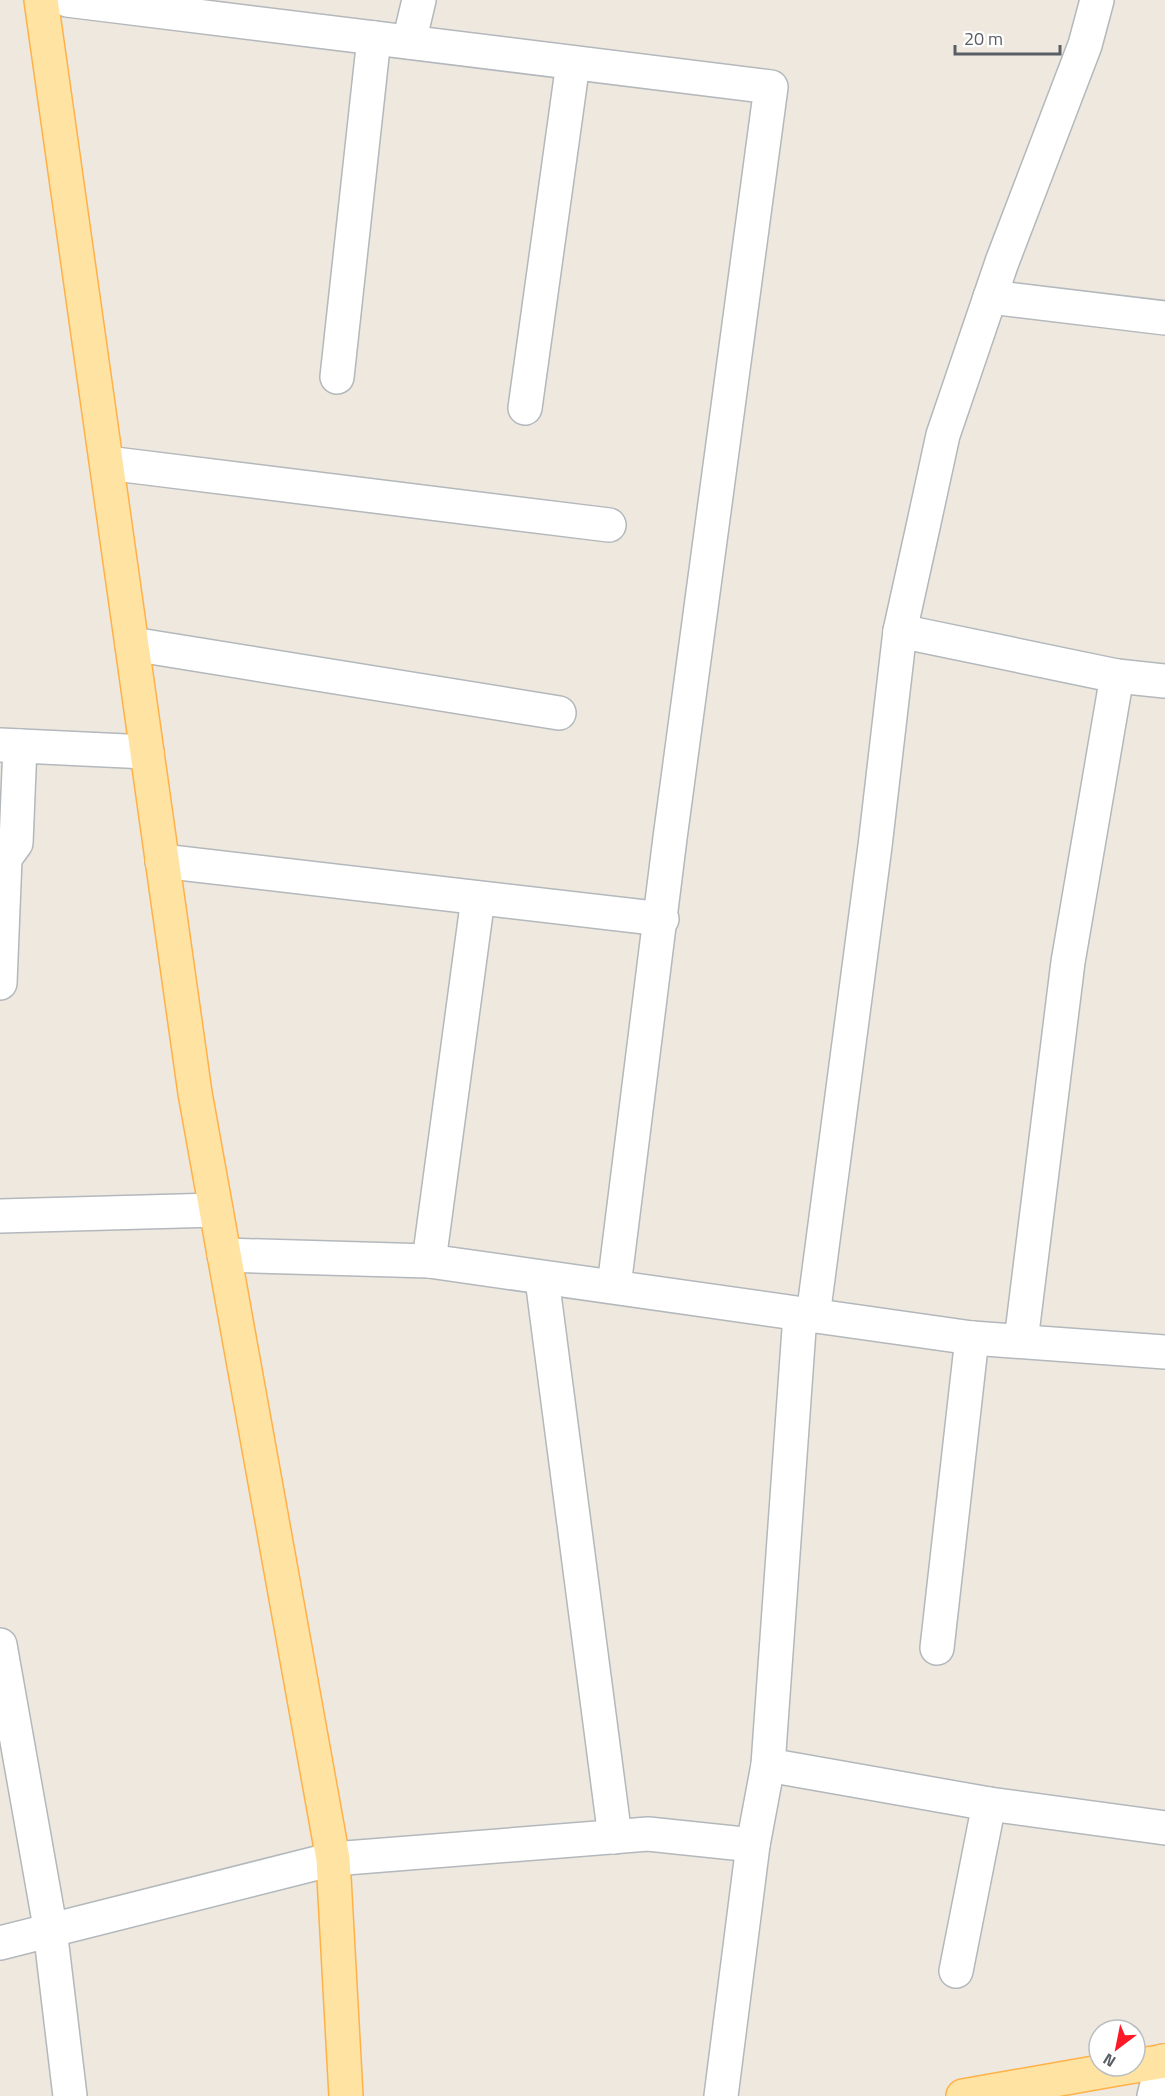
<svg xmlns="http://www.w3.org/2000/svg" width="1165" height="2096" font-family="'Titillium Web',sans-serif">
<rect width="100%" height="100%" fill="#eee8df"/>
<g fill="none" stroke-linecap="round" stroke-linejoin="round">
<defs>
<g id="minor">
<path d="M67 0 771 87 670 838 614 1286"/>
<path d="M409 42 419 0"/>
<path d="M990 297 1165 318"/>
<path d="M337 377 374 38"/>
<path d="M525 408 573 63"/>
<path d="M107 463 609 525"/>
<path d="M900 631 1117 676 1165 681"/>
<path d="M132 644 559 713"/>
<path d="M0 745 147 752"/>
<path d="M0 861 5 858 16 843 20 746"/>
<path d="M162 861 662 919"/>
<path d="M0 983 5 858"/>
<path d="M0 1216 216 1210"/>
<path d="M224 1255 429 1261 972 1338 1165 1352"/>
<path d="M429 1261 478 898"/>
<path d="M542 1279 615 1837"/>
<path d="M813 1316 875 846 900 631 923 527 943 435 1002 262 1085 45 1097 0"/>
<path d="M1021 1341 1068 962 1117 676"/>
<path d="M0 1645 49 1921 70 2096"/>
<path d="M937 1648 972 1338"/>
<path d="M768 1765 800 1315"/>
<path d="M989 1804 1165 1828"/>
<path d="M0 1943 333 1859 648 1834 753 1845"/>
<path d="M721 2096 753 1845 768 1765 989 1804 956 1971"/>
<path d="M1154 2096 1163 2061"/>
</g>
<g id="major">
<path d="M41 0 195 1093 333 1859 346 2096"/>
<path d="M1135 2066 1165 2061"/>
<path d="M963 2096 1134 2066"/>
</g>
</defs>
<!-- minor casing -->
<use href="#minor" stroke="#b3b8bc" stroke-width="36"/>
<!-- major casing -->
<use href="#major" stroke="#ffb147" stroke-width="36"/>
<!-- minor -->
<use href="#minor" stroke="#fff" stroke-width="33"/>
<!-- major -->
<use href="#major" stroke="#ffe3a3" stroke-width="33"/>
</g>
<!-- north arrow -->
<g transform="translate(1117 2048) rotate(212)"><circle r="28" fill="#ffffff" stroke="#bcbfc1" stroke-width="1.5"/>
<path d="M0-4.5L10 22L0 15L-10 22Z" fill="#fb1827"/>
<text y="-9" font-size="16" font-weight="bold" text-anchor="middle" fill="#585e63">N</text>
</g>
<!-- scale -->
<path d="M955 45v9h105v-9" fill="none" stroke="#585e63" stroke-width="3"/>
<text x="964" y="45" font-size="18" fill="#585e63" stroke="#ffffff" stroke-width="4.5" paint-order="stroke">20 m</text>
</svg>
